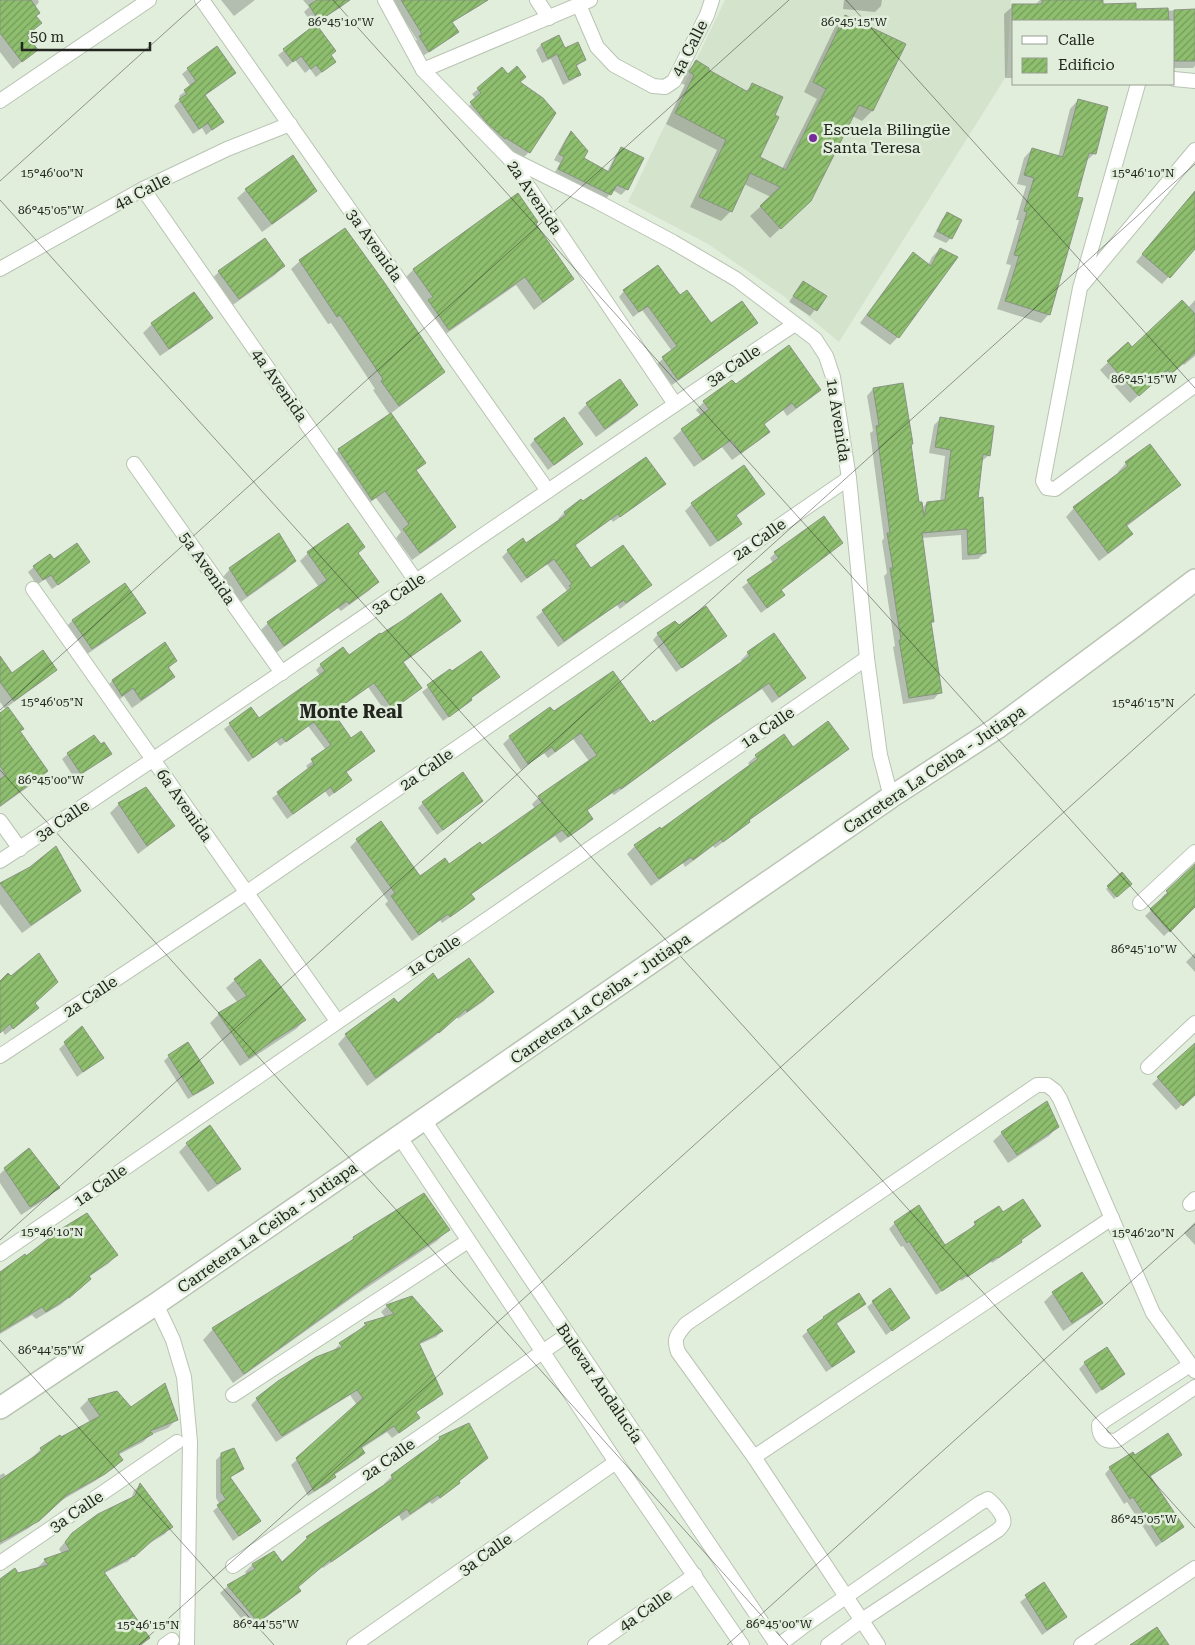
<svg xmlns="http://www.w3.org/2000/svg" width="1195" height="1645" font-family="'Roboto Serif',serif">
<defs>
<pattern id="building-hatch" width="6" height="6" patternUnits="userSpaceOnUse" patternTransform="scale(1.25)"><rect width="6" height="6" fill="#8ebf6e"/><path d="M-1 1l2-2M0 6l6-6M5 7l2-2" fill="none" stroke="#749b5a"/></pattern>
</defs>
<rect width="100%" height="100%" fill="#e2eedc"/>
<!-- built -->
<path fill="#d4e3cb" d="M725 0H1011L1007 75 839 342 785 297 708 244 628 202Z"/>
<!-- shadow -->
<g fill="#0003">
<path d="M0 0H38L39 2 35 7V16L40 23 26 36 36 50 13 69 0 52Z"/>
<path d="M221 0H255L234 16Z"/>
<path d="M303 0H348L343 6 314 24 335 51 330 56 335 62 316 77 310 69 305 73 295 60 287 67 278 55 315 27 304 12 309 7Z"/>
<path d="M392 0H486L481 5 451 23 457 32 452 37 423 56 414 42 417 40Z"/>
<path d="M844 0H882L881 6 875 12 843 9Z"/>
<path d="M1040 0H1071L1135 10 1195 11V66L1193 68H1174V21H1014V78H1005L1004 14 1013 6 1035 5Z"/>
<path d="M845 17 872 111 862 121 852 116 799 211 770 238 750 216 771 197 744 184 731 211 721 221 690 207 717 150 666 124 685 85 680 83 686 72 696 62 708 70 745 92 753 84 758 158 782 169 817 99 804 92 835 27Z"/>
<path d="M558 37 564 50 584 60 576 67 579 75 573 80 563 85 551 59 542 63 536 50 541 45Z"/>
<path d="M188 69 235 73 204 96 222 122 206 135 202 128 193 134 174 106 181 99 179 96 191 87 182 74Z"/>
<path d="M508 76 519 83 555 113 529 152 523 158 500 142 466 109 476 99 472 94 478 89Z"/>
<path d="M1078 100 1094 154 1085 162 1076 198 1049 314 1041 323 997 309 1011 265 1006 264 1019 220H1016L1026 186 1017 184 1024 158 1032 149 1058 157 1070 109Z"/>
<path d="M571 133 582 159 607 172 616 154 621 148 627 189 621 195 613 190 605 200 554 174 560 163 554 160 566 138Z"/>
<path d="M246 190 316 191 307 200 262 232 237 198Z"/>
<path d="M1195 191V248L1162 284 1136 262Z"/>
<path d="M518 194 535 224 572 279 564 287 534 310 516 285 440 338 405 278 413 270Z"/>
<path d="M948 214 951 238 946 243 933 237 942 219Z"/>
<path d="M940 249 956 257 898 337 890 345 860 323 905 262 913 254 928 265 932 257Z"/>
<path d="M300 261 443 372 435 380 390 414 424 463 415 471 455 527 447 535 412 560 396 538 401 532 376 498 364 507 331 458 339 450 390 415 373 390 375 389 354 357 331 323 328 324 291 269Z"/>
<path d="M284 266 275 275 230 307 210 280 219 272Z"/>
<path d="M803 282 825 297 810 316 789 302Z"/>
<path d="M624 291 679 297 710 325 756 323 751 328 672 385 657 364 672 351 642 310 633 317 619 297Z"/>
<path d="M194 294 211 318 202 327 160 356 143 333 152 324Z"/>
<path d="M1195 300V356L1184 365 1182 363 1162 381 1159 377 1130 403 1100 370 1127 344 1132 349 1188 308Z"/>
<path d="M735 386 819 390 811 398 787 416 783 410 763 425 768 432 760 440 732 460 722 447 694 467 673 438 682 430 701 416 696 410 704 402Z"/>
<path d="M873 389 911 444 910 445 918 504 922 508 927 503 940 502 945 456 929 453 934 425 940 419 989 455 982 461H981L977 499 985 553 978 559 962 560 961 535 921 538 933 621 930 624 940 692 934 699 903 704 893 647 895 646 884 576 887 573 882 541 884 538 870 433 873 431 867 396Z"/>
<path d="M587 404 637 405 628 414 596 437 578 413Z"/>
<path d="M535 439 581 444 548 470 530 445Z"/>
<path d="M1126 463 1179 484 1170 493 1126 527 1131 534 1123 543 1099 561 1066 517 1074 508 1119 474 1118 472Z"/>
<path d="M658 490 613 522 611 519 574 546 591 570 651 585 620 609 617 605 558 647 536 617 567 591 547 564 521 583 502 557 508 551 526 544 560 520 558 519 564 513 583 503Z"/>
<path d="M763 494 756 501 735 517 740 524 733 531 710 547 685 511 692 504Z"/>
<path d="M842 543 780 590 784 595 761 613 742 587 773 563 770 558 775 553Z"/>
<path d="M308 553 357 554 377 582 370 590 341 611 338 608 276 653 260 631 268 623 319 587 300 561Z"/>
<path d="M54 561 83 567 52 589 45 579 37 585 28 572 34 567Z"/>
<path d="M294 561 286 570 238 604 222 578 230 569Z"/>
<path d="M144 613 135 621 83 657 64 629 72 621Z"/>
<path d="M459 621 454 627 402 663 421 688 387 714 368 687 332 713 351 740 345 772V785L329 797 325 791 287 819 272 798 309 770 306 766 326 750 308 726 280 746 276 741 248 762 224 729 251 708 259 720 320 676 316 670 321 665Z"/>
<path d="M678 627 725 636 720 641 676 672 653 640 658 634Z"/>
<path d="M774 634 804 678 797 685 772 703 762 689 708 726 614 795 612 793 586 811 592 819 585 826 560 843 555 836 470 895 473 899 466 906 442 923 440 920 412 941 385 904 388 901 350 847 357 840 420 877 449 866 481 847 535 809 532 804 539 797 589 761 573 739 548 758 544 753 521 770 503 744 510 737 554 713 653 724 743 663 741 660 748 653Z"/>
<path d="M164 644 176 661 168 669 173 677 165 685 132 708 124 696 113 704 104 690 112 681Z"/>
<path d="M0 669 11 674 55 670 47 678 7 707 22 729 19 732 47 771 38 780 0 807V715L6 710 0 702Z"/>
<path d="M450 670 470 699 465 705 443 721 422 692Z"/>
<path d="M94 736 106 756 75 777V779L62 759 68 754Z"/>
<path d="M793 749H847L839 757 748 821 741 829 715 848 713 846 685 867 683 863 651 886 627 854 635 846 661 830 750 766 748 763 756 756Z"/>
<path d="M146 788 173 826 164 834 138 854 110 813 119 804Z"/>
<path d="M482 801 437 835 418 808 423 803Z"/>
<path d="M1195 866V906L1164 936 1145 916 1163 899 1162 897Z"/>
<path d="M31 868 79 891 70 899 22 933 0 904V884Z"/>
<path d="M1122 874 1130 884 1114 899 1106 889Z"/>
<path d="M1195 953V972L1186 962Z"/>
<path d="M235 980 305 1020 296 1029 240 1066 210 1023 219 1014 238 1003 226 988Z"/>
<path d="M438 982 492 992 484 1001 458 1019 457 1017 430 1040 367 1086 338 1044 346 1035Z"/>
<path d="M0 983 33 1003 38 1008 5 1035 2 1030 0 1032Z"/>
<path d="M82 1028 102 1057 77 1077 59 1049Z"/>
<path d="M1195 1043V1093L1176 1110 1152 1084Z"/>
<path d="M169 1056 213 1082 207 1088 188 1099 164 1061Z"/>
<path d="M1057 1127 1049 1136 1008 1163 993 1141 1002 1133Z"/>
<path d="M187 1144 239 1169 230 1177 208 1192 179 1152Z"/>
<path d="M5 1169 58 1188 49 1197 21 1215 0 1183V1174Z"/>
<path d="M424 1195 448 1230 437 1241 356 1295 233 1383 203 1340 213 1329 347 1245 353 1238Z"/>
<path d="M919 1207 945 1246 970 1230 975 1223 1040 1226 1020 1241 1015 1247 992 1263 991 1261 961 1281 960 1279 936 1295 903 1246 901 1247 889 1229 895 1223Z"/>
<path d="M1195 1222V1245L1184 1233Z"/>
<path d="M117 1255 108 1264 88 1277 90 1279 81 1288 60 1305 36 1319 32 1315 0 1334V1274L26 1258Z"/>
<path d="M1053 1293 1101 1303 1093 1311 1063 1331 1044 1302Z"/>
<path d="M412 1298 442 1331 436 1337 418 1345 441 1393 435 1400 415 1413 418 1418 412 1424 392 1438 387 1432 361 1449 364 1453 358 1459 334 1475 335 1477 329 1483 308 1496 291 1465 357 1405 350 1395 276 1442 251 1405 257 1399 335 1351 334 1350 339 1345 345 1353 360 1331 359 1330 365 1324 386 1318 381 1312 387 1306Z"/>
<path d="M873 1302 908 1318 886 1335 867 1307Z"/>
<path d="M864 1304 859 1309 835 1325 853 1352 848 1357 826 1372 802 1336 824 1318Z"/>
<path d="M1107 1349 1124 1374 1118 1379 1096 1394 1079 1369 1085 1363Z"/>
<path d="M117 1393 130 1409 176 1420 168 1428 150 1435 143 1442 118 1455 122 1460 114 1468 95 1481 57 1503 29 1528 0 1545V1475L4 1473 6 1477 34 1458 33 1457 41 1449 90 1422 80 1408 88 1400Z"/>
<path d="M469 1425 487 1457 479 1465 458 1482 459 1483 451 1490 432 1504 430 1502 402 1521 399 1515 323 1568 322 1567 297 1587 300 1591 292 1598 250 1629 220 1593 228 1586 247 1575 245 1572 252 1565 281 1564 307 1538 385 1486 384 1484 392 1476 433 1446 440 1438Z"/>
<path d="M222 1454 242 1468 230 1478 259 1521 233 1541 213 1511 220 1505 216 1498V1460Z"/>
<path d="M1180 1454 1175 1460 1149 1477 1182 1527 1156 1547 1127 1502 1124 1504 1105 1474 1110 1468 1135 1457Z"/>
<path d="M140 1485 171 1527 165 1534 145 1546 126 1563V1562L103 1574 149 1638 142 1645H0V1581L39 1569 38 1567 45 1560 62 1554 59 1549 65 1542 131 1499 134 1491Z"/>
<path d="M1044 1584 1066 1617 1060 1622 1042 1635 1020 1602Z"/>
</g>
<!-- building -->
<g fill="url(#building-hatch)" stroke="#899483">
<path d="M0 0H31L40 13 36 16 42 23 27 35 38 50 22 62 0 33Z"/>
<path d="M317 0H350L319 21 309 5Z"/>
<path d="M401 0H488L452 22 459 32 429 52 419 36 422 34Z"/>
<path d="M1042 0H1103V4L1136 3V9L1168 8 1169 21H1012V4H1042Z"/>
<path d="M1195 9V61H1174V10Z"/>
<path d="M845 15 906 44 873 111 859 105 811 201 781 229 760 206 780 187 750 173 732 212 699 197 726 140 675 113 694 75 689 72 696 60 709 68V70L748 92 752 83 783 97 775 115 779 117 760 157 786 170 826 89 813 82Z"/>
<path d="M316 24 336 51 331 55 336 62 322 72 316 65 311 69 301 56 293 62 283 49Z"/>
<path d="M559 35 565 48 578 42 586 60 576 65 581 75 569 80 557 54 548 59 541 44Z"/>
<path d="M217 46 236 73 205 95 224 122 212 130 208 123 199 129 179 99 187 94 184 90 196 81 187 68Z"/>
<path d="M517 66 526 77 520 82 543 98 556 113 530 153 506 138 505 139 487 123 470 102 481 93 477 88 502 67 508 74Z"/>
<path d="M1078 99 1108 107 1096 154 1089 153 1077 197 1083 198 1050 315 1005 301 1019 256 1014 255 1027 212 1024 211 1034 178 1024 175 1032 148 1063 157Z"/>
<path d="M571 131 588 151 584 158 609 172 621 147 644 158 628 190 617 185 611 195 558 169 564 157 559 154Z"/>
<path d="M293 155 317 191 272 224 245 189Z"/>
<path d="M1195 191V249L1170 278 1142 254Z"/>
<path d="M518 193 538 222 536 224 574 279 543 302 525 277 449 330 428 300 433 297 413 269Z"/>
<path d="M947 212 962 220 952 239 937 231Z"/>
<path d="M345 228 384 282 445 372 399 406 381 381 383 379 362 348 340 315 337 317 299 260Z"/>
<path d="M265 238 285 266 239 299 218 271Z"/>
<path d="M940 248 958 257 899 338 867 315 913 252 931 266Z"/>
<path d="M658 265 680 295 687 290 711 323 742 301 758 323 678 380 662 357 677 346 648 306 639 312 623 290Z"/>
<path d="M803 281 827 296 817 311 793 296Z"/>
<path d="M194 292 213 318 169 349 151 323Z"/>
<path d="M1182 300 1195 314V353L1171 374 1168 370 1139 396 1107 361 1128 342 1132 347Z"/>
<path d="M789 345 821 390 796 408 792 403 764 424 770 432 741 453 731 440 703 460 681 429 709 409 703 401 732 380 736 384Z"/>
<path d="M620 379 638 405 605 429 586 403Z"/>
<path d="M903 383 913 444H911L919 502H922L924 517 927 502 945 500 951 450 935 447 940 417 994 426 990 456 983 454 978 498 983 497 986 553 968 555 967 529 922 533 934 622H931L942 693 909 698 899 640H901L890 568H893L887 533H890L876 426 879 425 873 388Z"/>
<path d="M391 413 426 463 416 470 456 527 420 553 403 529 409 524 385 491 372 500 338 449Z"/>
<path d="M564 417 583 444 554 465 534 439Z"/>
<path d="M1150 444 1181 485 1126 525 1133 534 1108 553 1073 507 1128 466 1125 462Z"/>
<path d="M646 457 666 484 620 517 618 514 575 545 591 568 623 545 652 585 626 603 624 600 564 641 542 610 571 588 569 586 572 584 554 559 527 578 507 550 523 538 526 543 566 515 564 512 581 499 583 501Z"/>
<path d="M744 465 765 494 736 515 742 524 718 541 691 503Z"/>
<path d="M824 516 843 543 781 590 785 595 767 608 747 580 779 558 774 552Z"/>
<path d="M348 523 365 547 358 553 379 582 349 604 347 601 284 646 267 622 327 580 307 552Z"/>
<path d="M279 533 296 561 247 596 229 568Z"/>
<path d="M77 543 90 562 58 585 51 575 43 580 33 566 50 554 54 559Z"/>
<path d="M125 583 146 613 92 649 72 620Z"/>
<path d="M441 593 461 621 403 662 422 688 393 709 374 683 333 712 351 738 361 731 375 751 346 772 352 780 334 793 331 787 293 814 277 792 314 764 311 759 331 745 314 722 286 742 282 737 253 758 229 723 251 707 259 718 325 671 320 664 343 647 349 655 380 633 381 634 403 620Z"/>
<path d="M706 606 727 636 682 668 657 633 675 621 679 625Z"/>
<path d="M774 633 806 678 779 697 769 683 717 719 621 789 620 787 587 810 593 819 568 837 562 830 471 894 475 899 450 917 448 914 419 935 391 896 395 893 356 839 381 821 420 876 445 858 449 864 480 842 482 845 543 802 538 796 597 755 581 733 555 752 552 747 528 764 509 736 550 707 554 711 613 671 650 723 653 720 654 722 750 656 747 652Z"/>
<path d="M165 642 177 661 168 667 175 677 141 700 133 688 122 696 112 680Z"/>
<path d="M43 650 57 670 14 701 0 682V656L12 673Z"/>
<path d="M481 651 500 677 471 698 472 700 449 717 427 685 450 669 452 671Z"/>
<path d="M8 707 24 729 20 731 48 771 0 806V779L6 775 0 766V713Z"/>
<path d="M828 721 849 749 749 820 750 822 723 842 721 839 693 860 691 857 659 879 634 845 660 827 661 829 758 759 755 755 784 734 793 747Z"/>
<path d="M94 735 101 744 104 742 112 754 81 774 67 753Z"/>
<path d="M463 772 483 801 443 830 422 802Z"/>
<path d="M146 787 175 826 147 846 118 803Z"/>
<path d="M56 846 81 891 31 925 0 883 30 867Z"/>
<path d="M1195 864V907L1170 932 1150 909 1168 893 1166 891Z"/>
<path d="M1122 872 1132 884 1117 897 1107 886Z"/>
<path d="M39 953 58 982 35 1003 39 1008 13 1029 10 1024 0 1033V981L8 973 11 976Z"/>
<path d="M469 958 494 992 467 1012 466 1009 439 1033 438 1032 376 1078 345 1034 394 998 398 1003 433 973 438 980Z"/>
<path d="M260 959 306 1020 274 1040 249 1058 218 1013 247 996 234 979Z"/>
<path d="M82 1026 104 1058 83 1072 64 1042Z"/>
<path d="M188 1042 214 1083 193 1095 168 1055Z"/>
<path d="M1195 1043V1095L1183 1106 1157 1077Z"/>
<path d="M1047 1101 1059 1127 1017 1155 1001 1132Z"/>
<path d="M210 1125 241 1169 217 1184 186 1143Z"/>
<path d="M29 1148 60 1188 30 1207 4 1168Z"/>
<path d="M424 1193 450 1230 368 1284 244 1374 212 1328 354 1239 353 1237Z"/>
<path d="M1023 1199 1041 1226 1021 1240 1022 1242 998 1258 997 1257 967 1277 966 1275 942 1291 909 1241 907 1243 894 1222 919 1205 945 1245 976 1225 974 1222 999 1206 1003 1212Z"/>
<path d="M87 1213 118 1255 89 1276 91 1279 69 1298V1297L46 1312 42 1307 0 1332V1272L25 1254 26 1256 61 1229Z"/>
<path d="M1082 1272 1103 1303 1072 1323 1052 1292Z"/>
<path d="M890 1288 910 1318 892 1331 872 1301Z"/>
<path d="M859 1293 866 1304 836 1323 855 1352 832 1367 807 1330 824 1318 823 1317Z"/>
<path d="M412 1296 443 1331 419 1343 443 1394 416 1412 420 1418 399 1433 394 1426 361 1447 365 1453 334 1474 336 1477 314 1491 296 1458 363 1398 357 1390 282 1436 256 1398 278 1381 316 1357 342 1347 339 1343 367 1325 364 1323 394 1314 386 1305Z"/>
<path d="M1107 1347 1125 1374 1102 1390 1084 1362Z"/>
<path d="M165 1383 178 1420 150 1431 153 1434 118 1453 123 1460 105 1474 67 1495 39 1521 0 1542V1480L42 1451 40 1448 60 1435 61 1437 100 1416 88 1399 117 1391 131 1407Z"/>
<path d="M469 1423 488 1458 459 1481 460 1483 440 1498 438 1495 410 1514 407 1509 331 1562 330 1560 298 1587 301 1591 258 1622 227 1585 255 1569 252 1564 274 1551 282 1562 308 1538 306 1537 393 1479 391 1475 440 1439 439 1437Z"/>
<path d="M1168 1433 1182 1455 1150 1476 1184 1527 1162 1542 1133 1497 1130 1499 1109 1467 1133 1452 1135 1455Z"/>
<path d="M234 1448 244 1469 230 1477 261 1521 239 1536 217 1505 226 1499 221 1492V1453Z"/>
<path d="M140 1483 173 1527 154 1539 134 1557 133 1556 104 1572 150 1638 140 1645H0V1579L15 1568 18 1573 48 1565 44 1559 70 1550 65 1542 72 1533 98 1514 135 1496Z"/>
<path d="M1044 1582 1067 1617 1047 1630 1025 1595Z"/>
<path d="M1157 1627 1169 1645H1130Z"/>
</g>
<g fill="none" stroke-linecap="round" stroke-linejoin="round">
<defs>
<g id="minor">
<path d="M202 0 548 491"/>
<path d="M385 0 423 70 509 158 675 404"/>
<path d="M537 0 549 18"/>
<path d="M579 5 597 47 614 65 653 86 665 87 674 81 707 15 712 0"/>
<path d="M423 70 590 0"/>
<path d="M1174 79 1195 81"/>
<path d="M1138 84 1080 288 1043 481 1047 488 1055 489 1195 385"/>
<path d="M0 101 149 0"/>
<path d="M509 158 598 202 673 242 736 279 815 339 826 356 833 377 849 478 867 658 880 755 891 797"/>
<path d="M143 189 416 581"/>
<path d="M0 269 143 189 227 149 290 124"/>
<path d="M1083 284 1195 150"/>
<path d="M134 464 282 673"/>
<path d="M33 589 337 1021"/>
<path d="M0 821 20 849"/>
<path d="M0 861C268 686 529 501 795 324"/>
<path d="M1140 903 1195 852"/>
<path d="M0 1056 246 893 849 478"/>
<path d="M1148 1067 1195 1023"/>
<path d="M424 1120 777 1645"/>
<path d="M399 1136 616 1462 742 1645"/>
<path d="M1190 1204 1195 1199"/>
<path d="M0 1254 867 658"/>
<path d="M156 1304 173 1340 184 1377 190 1442 187 1645"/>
<path d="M1190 1365 1105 1420 1099 1425C1099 1437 1105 1443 1117 1440L1195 1387"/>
<path d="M233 1395 468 1241"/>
<path d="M754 1457 1112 1218"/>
<path d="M0 1563 177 1442"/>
<path d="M233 1566 567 1335"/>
<path d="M165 1645 172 1640"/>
<path d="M354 1645 616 1462"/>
<path d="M595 1645 695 1575"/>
<path d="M779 1645 804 1626 980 1503 988 1499C993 1503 1006 1516 1003 1524 1003 1525 998 1530 998 1530L862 1620 828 1645"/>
<path d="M878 1645 754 1457 678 1352C673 1338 677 1335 686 1324L1037 1085H1047L1055 1091 1060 1099 1153 1313 1195 1371"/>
<path d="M1081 1645 1195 1568"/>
</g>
<path id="primary" d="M0 1408 156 1304 891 797 997 728 1133 627 1195 580"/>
</defs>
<!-- minor casing -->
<use href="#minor" stroke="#b9c4b3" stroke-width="16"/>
<!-- primary casing -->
<use href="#primary" stroke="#b9c4b3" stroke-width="24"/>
<!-- minor -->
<use href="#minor" stroke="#fff" stroke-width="14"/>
<!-- primary -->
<use href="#primary" stroke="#fff" stroke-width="21"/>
</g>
<!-- ticks -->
<path fill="none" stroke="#22261f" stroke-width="1" stroke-opacity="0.45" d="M333 0 1195 958M846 0 1195 388M0 181 201 0M0 200 1195 1528M0 710 789 0M0 770 788 1645M0 1240 1195 164M0 1340 274 1645M139 1645 1195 694M727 1645 1195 1224"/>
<!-- markers -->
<circle fill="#772a9c" stroke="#e2eedc" stroke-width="2" cx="813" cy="138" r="5"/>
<g text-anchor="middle" stroke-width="5" stroke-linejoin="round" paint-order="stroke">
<!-- street labels -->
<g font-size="16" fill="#22261f" stroke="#e2eedc">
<text transform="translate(689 48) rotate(-63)" y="6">4a Calle</text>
<text transform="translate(142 191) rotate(-27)" y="6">4a Calle</text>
<text transform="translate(535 197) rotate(56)" y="6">2a Avenida</text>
<text transform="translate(375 245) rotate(55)" y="6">3a Avenida</text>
<text transform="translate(733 365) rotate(-34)" y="6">3a Calle</text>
<text transform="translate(280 385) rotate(55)" y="6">4a Avenida</text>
<text transform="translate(839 420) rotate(81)" y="6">1a Avenida</text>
<text transform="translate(759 539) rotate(-35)" y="6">2a Calle</text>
<text transform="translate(208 568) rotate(55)" y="6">5a Avenida</text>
<text transform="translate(398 593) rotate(-34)" y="6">3a Calle</text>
<text transform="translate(767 727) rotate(-34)" y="6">1a Calle</text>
<text transform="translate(426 769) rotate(-35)" y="6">2a Calle</text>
<text transform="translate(934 769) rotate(-34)" y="6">Carretera La Ceiba - Jutiapa</text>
<text transform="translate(185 805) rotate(55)" y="6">6a Avenida</text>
<text transform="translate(62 820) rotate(-34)" y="6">3a Calle</text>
<text transform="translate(433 955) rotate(-34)" y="6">1a Calle</text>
<text transform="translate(90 996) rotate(-34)" y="6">2a Calle</text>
<text transform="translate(600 998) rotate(-35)" y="6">Carretera La Ceiba - Jutiapa</text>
<text transform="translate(100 1185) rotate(-35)" y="6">1a Calle</text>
<text transform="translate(267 1227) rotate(-35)" y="6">Carretera La Ceiba - Jutiapa</text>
<text transform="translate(600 1383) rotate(56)" y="6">Bulevar Andalucía</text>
<text transform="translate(388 1459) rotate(-35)" y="6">2a Calle</text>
<text transform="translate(76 1511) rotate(-34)" y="6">3a Calle</text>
<text transform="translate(485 1554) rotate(-35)" y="6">3a Calle</text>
<text transform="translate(645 1610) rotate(-35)" y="6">4a Calle</text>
</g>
<!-- poi labels -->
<g font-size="16" fill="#22261f" stroke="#e2eedc" text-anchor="start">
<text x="823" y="135">Escuela Bilingüe<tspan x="823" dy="18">Santa Teresa</tspan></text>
</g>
<!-- neighbourhood labels -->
<g font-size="18" font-weight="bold" fill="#22261f" stroke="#e2eedc">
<text x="351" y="718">Monte Real</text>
</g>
</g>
<g font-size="12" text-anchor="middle" fill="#22261f" stroke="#e2eedc" stroke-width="5" stroke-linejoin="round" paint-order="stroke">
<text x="341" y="26">86°45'10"W</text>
<text x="854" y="26">86°45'15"W</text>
<text x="52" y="177">15°46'00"N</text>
<text x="1143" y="177">15°46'10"N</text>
<text x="51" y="214">86°45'05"W</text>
<text x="1144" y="383">86°45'15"W</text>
<text x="52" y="706">15°46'05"N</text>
<text x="1143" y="707">15°46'15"N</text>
<text x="51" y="784">86°45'00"W</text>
<text x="1144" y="953">86°45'10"W</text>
<text x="52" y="1236">15°46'10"N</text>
<text x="1143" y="1237">15°46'20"N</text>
<text x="51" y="1354">86°44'55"W</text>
<text x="1144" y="1523">86°45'05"W</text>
<text x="266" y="1628">86°44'55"W</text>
<text x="779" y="1628">86°45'00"W</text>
<text x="148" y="1629">15°46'15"N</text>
</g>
<!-- legend -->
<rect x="1012" y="20" width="162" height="65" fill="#e2eedc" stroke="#959e90"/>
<rect x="1022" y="36" width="25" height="8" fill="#ffffff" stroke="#959e90"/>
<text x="1058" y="45" font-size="15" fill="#22261f">Calle</text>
<rect x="1022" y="58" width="25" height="15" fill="url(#building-hatch)" stroke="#959e90"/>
<text x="1058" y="70" font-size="15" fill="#22261f">Edificio</text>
<!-- scale -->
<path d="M22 42v8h128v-8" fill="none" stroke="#22261f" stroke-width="2.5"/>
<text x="30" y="42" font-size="15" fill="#22261f" stroke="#e2eedc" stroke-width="4" paint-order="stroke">50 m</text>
</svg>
